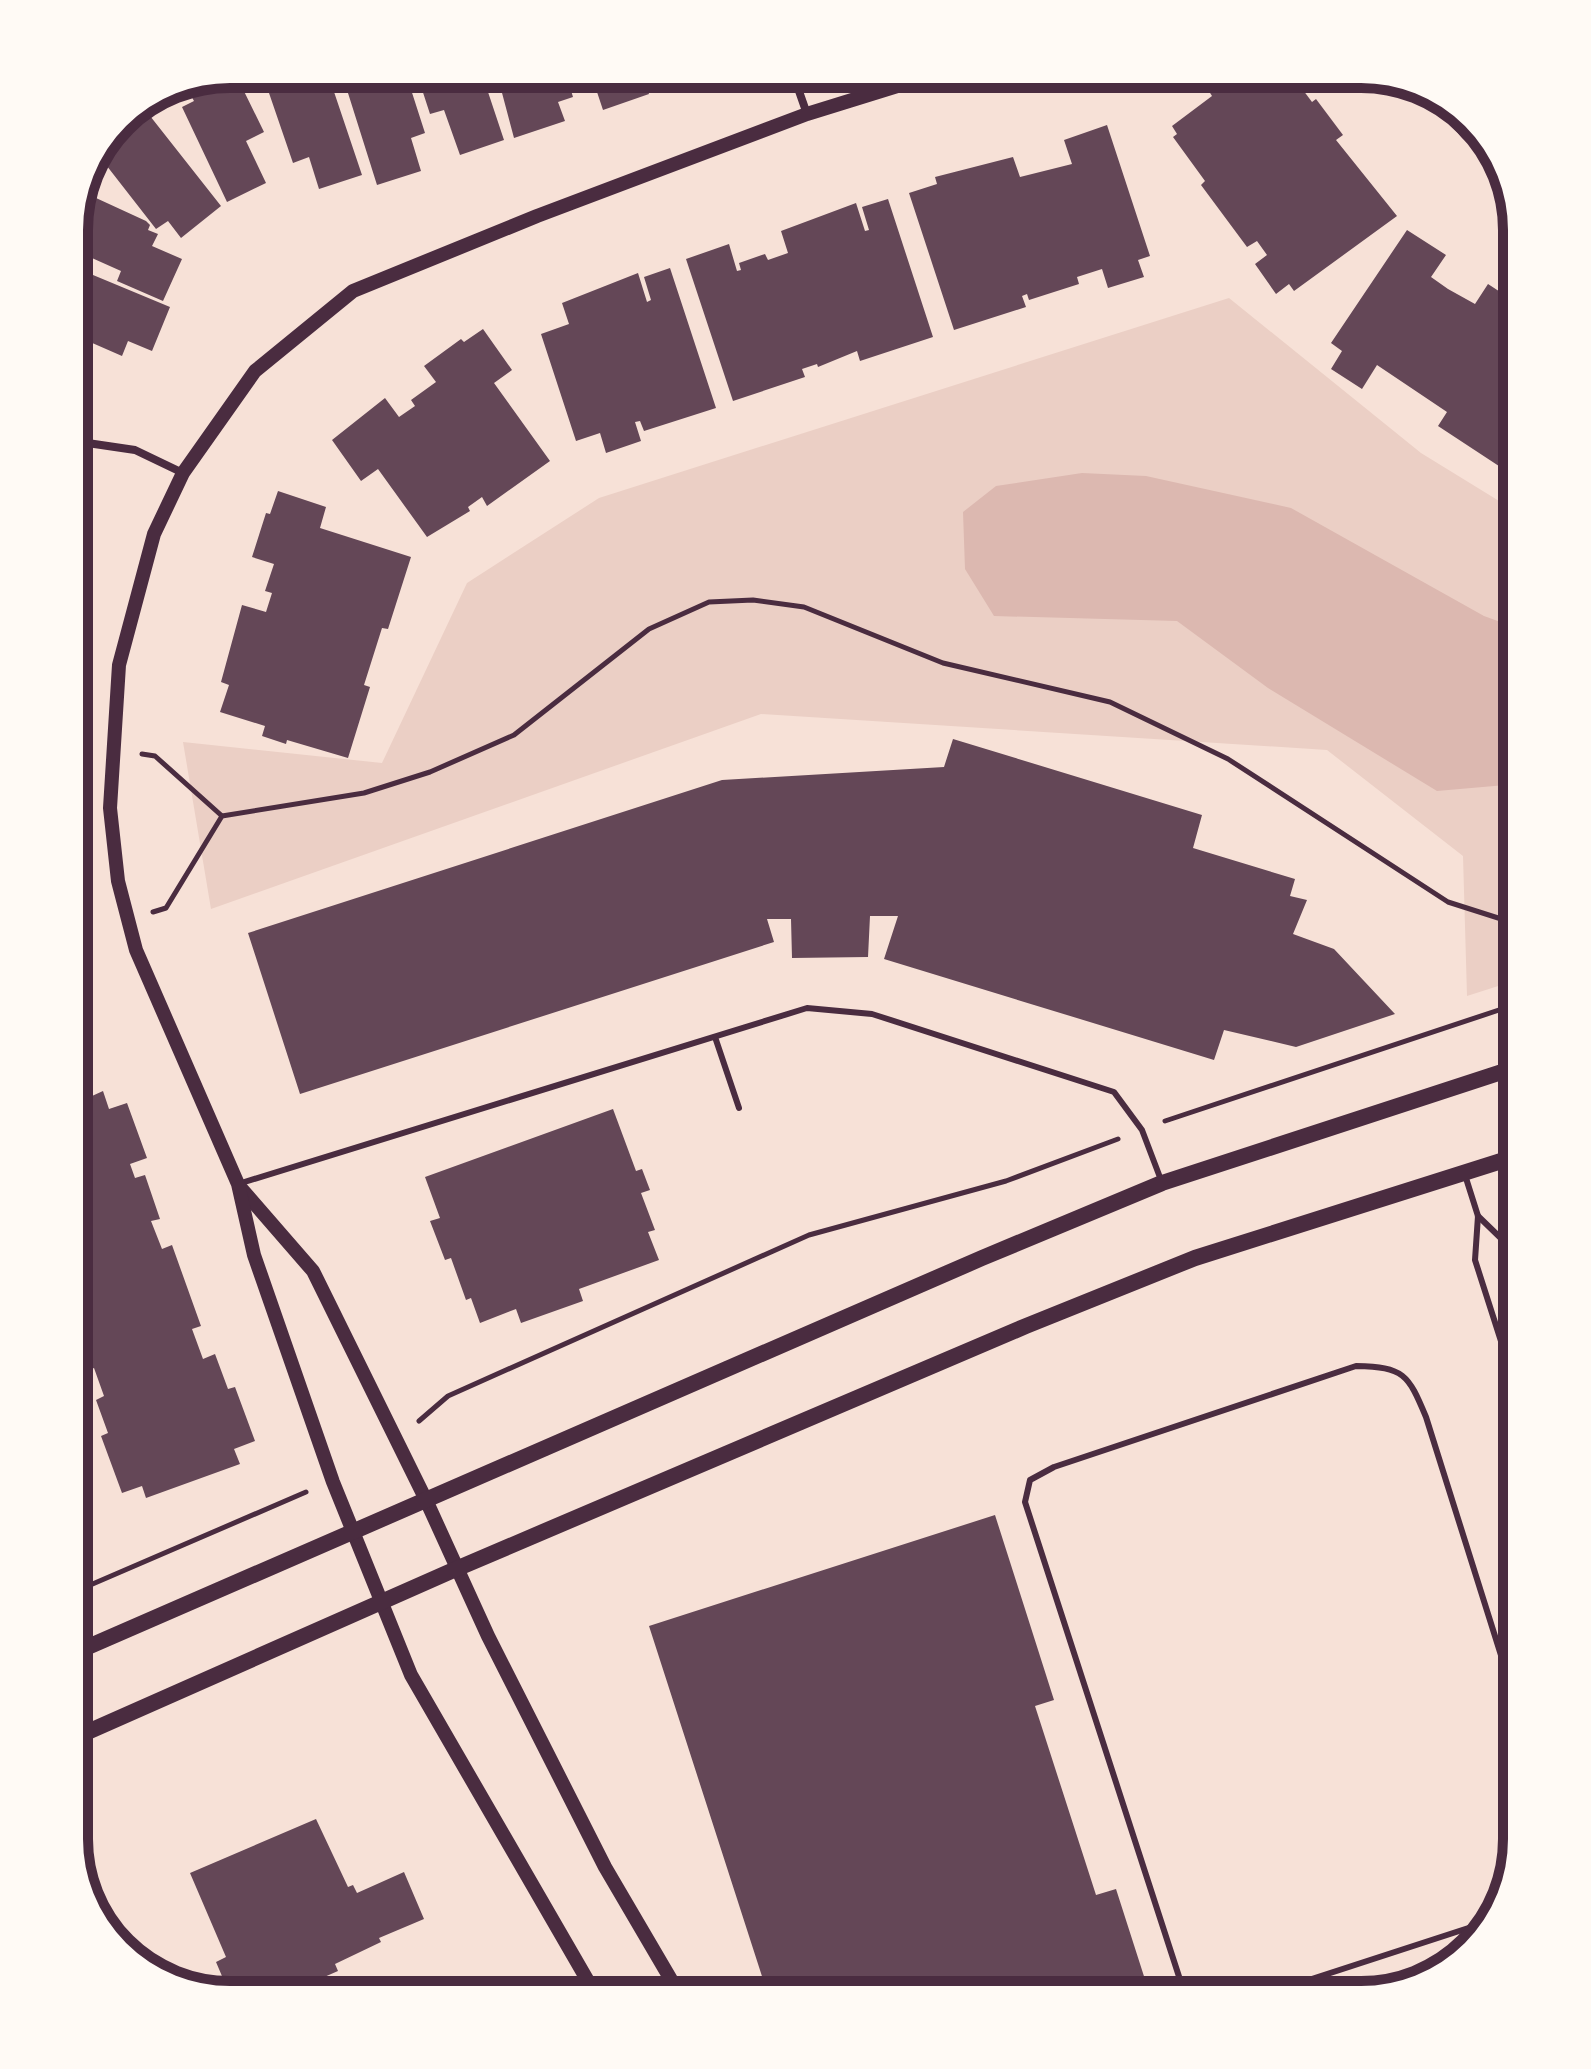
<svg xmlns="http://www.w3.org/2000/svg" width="1591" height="2069" font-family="Montserrat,sans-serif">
<rect width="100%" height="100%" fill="#f7e1d7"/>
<!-- green -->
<path fill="#ebcfc5" d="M1229 298 1421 453 1517 512V980L1467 996 1463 856 1327 750 761 714 211 909 183 742 382 763 467 583 599 498Z"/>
<!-- water -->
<path fill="#dcb8b0" d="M1082 473 1146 476 1291 508 1484 616 1517 628V784L1437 791 1268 688 1177 621 994 616 965 569 963 512 996 486Z"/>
<!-- building -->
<g fill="#644757">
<path d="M287 74H328L362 175 319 189 309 157 293 163 269 93 291 86Z"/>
<path d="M342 74H406L425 133 411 138 421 171 377 185Z"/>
<path d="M417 74H482L504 140 460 155 444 110 430 114Z"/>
<path d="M497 74H566L573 97 558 102 565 121 514 138Z"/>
<path d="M591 74H643L649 94 603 110Z"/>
<path d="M652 74H703V75L657 90Z"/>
<path d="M1232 74H1263L1272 87 1291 74 1312 102 1316 99 1343 135 1336 140 1397 216 1294 291 1289 284 1276 294 1255 264 1267 255 1257 241 1247 247 1201 185 1205 181 1173 137 1177 134 1172 126 1212 96 1207 88Z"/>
<path d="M238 79 264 132 246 141 266 183 227 202 182 107 194 101 188 90 214 80 218 88Z"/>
<path d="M143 107 221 206 181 238 168 221 156 229 103 161 114 152 106 141 118 130 116 127 120 122Z"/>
<path d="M1107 125 1150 256 1138 260 1144 277 1108 288 1102 269 1077 277 1079 284 1029 300 1027 294 1022 296 1026 307 954 330 909 193 937 184 935 177 1013 157 1020 177 1072 164 1064 140Z"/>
<path d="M83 192 146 221 150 225 148 230 158 234 152 246 182 259 163 301 117 281 121 271 74 250 75 217Z"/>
<path d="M888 199 933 337 860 361 857 351 818 367 817 364 802 369 805 377 733 401 686 259 729 244 737 271 741 270 739 263 765 254 768 260 788 253 781 231 856 203 865 231 869 230 862 207Z"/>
<path d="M1407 230 1446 255 1431 277 1448 289 1475 304 1488 284 1517 303V458L1508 472 1438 426 1447 412 1377 365 1362 389 1331 369 1342 351 1331 343Z"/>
<path d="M670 268 716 408 644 431 640 421 635 422 641 441 606 453 600 433 576 441 541 334 569 324 562 303 638 273 647 302 651 300 644 277Z"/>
<path d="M81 270 170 307 152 351 128 341 122 356 74 335V271L80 273Z"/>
<path d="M483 329 512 370 494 383 550 461 487 506 482 497 468 507 470 511 427 537 378 469 361 481 332 440 385 398 399 417 415 406 411 400 436 382 424 366 461 339 464 342Z"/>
<path d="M278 491 326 507 320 528 411 557 388 629 382 628 364 685 370 687 348 758 287 740 286 744 262 736 265 726 220 712 229 685 221 682 242 605 266 612 272 593 265 591 274 564 252 557 266 513 270 514Z"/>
<path d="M74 511 80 512 79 548H86L84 568 89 569 81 632 74 631Z"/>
<path d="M953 739 1202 815 1193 848 1295 879 1290 896 1307 900 1293 934 1334 949 1395 1014 1296 1047 1224 1030 1214 1060 884 959 898 916H870L868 957 792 958 791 919H767L774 942 300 1094 248 933 722 780 944 767Z"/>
<path d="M89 1089 92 1096 103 1091 109 1109 127 1103 147 1158 130 1164 135 1178 145 1175 160 1219 151 1221 162 1249 172 1245 201 1326 192 1329 203 1359 215 1354 228 1389 235 1387 255 1441 234 1449 240 1464 146 1498 142 1486 122 1493 101 1436 108 1433 96 1400 104 1396 94 1368 82 1373 74 1349V1095Z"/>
<path d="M613 1109 636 1171 642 1169 650 1190 641 1193 655 1230 648 1232 659 1260 579 1289 583 1301 521 1323 516 1309 480 1323 471 1298 466 1300 451 1258 445 1260 430 1221 440 1218 425 1177Z"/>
<path d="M995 1515 1054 1700 1035 1706 1096 1895 1116 1889 1150 1995H768L649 1626Z"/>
<path d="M316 1819 348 1887 353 1885 357 1893 404 1872 424 1919 379 1938 381 1942 335 1964 338 1971 283 1995H230L216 1962 226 1957 190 1873Z"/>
</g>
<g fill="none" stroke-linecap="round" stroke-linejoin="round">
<!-- path -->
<g stroke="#4a2c40" stroke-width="5">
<path d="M142 754 155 756 222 816"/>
<path d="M153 912 166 908 222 816 364 793 430 772 514 735 649 629 709 602 753 600 804 607 943 663 1110 702 1228 759 1448 902 1517 924"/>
<path d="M1165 1121 1517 1004"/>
<path d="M419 1421 448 1396 809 1235 1006 1181 1118 1139"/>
<path d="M74 1592 306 1492"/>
</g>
<!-- service -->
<g stroke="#4a2c40" stroke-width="6">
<path d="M715 1037 739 1108"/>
<path d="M1465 1175 1478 1216 1475 1260 1517 1391"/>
<path d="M238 1184 807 1008 872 1014 1114 1092 1142 1130 1161 1180"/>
<path d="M1478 1216 1512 1249 1517 1265"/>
<path d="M74 1836 116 1941"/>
<path d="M1185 1995 1025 1502 1030 1480 1054 1467 1356 1366C1404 1367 1408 1374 1426 1417L1517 1706"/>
<path d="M1263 1995 1493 1920"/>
</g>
<!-- minor -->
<g stroke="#4a2c40" stroke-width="8">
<path d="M793 74 807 114"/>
<path d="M74 441 135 450 183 473"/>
</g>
<!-- tertiary -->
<g stroke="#4a2c40" stroke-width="14">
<path d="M1431 92 1467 133 1496 158"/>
<path d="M240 1187 313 1271 426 1500 488 1636 605 1867 680 1995"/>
<path d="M596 1995 411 1675 333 1482 254 1255 238 1184 136 950 118 881 110 808 119 665 154 534 183 473 255 371 353 291 537 216 807 114 936 74"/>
</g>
<!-- secondary -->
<g stroke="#4a2c40" stroke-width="16">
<path d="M74 1653 982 1258 1162 1183 1517 1067"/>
<path d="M74 1738 456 1569 1026 1326 1195 1258 1517 1156"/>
</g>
</g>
<!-- crop -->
<path d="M0 0H1591V2069H0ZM230 88H1361A142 142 0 0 1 1503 230V1839A142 142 0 0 1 1361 1981H230A142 142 0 0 1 88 1839V230A142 142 0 0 1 230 88Z" fill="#fffaf5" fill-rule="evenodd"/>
<path fill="none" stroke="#4a2c40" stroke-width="10" d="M230 88H1361A142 142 0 0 1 1503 230V1839A142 142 0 0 1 1361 1981H230A142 142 0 0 1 88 1839V230A142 142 0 0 1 230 88Z"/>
</svg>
